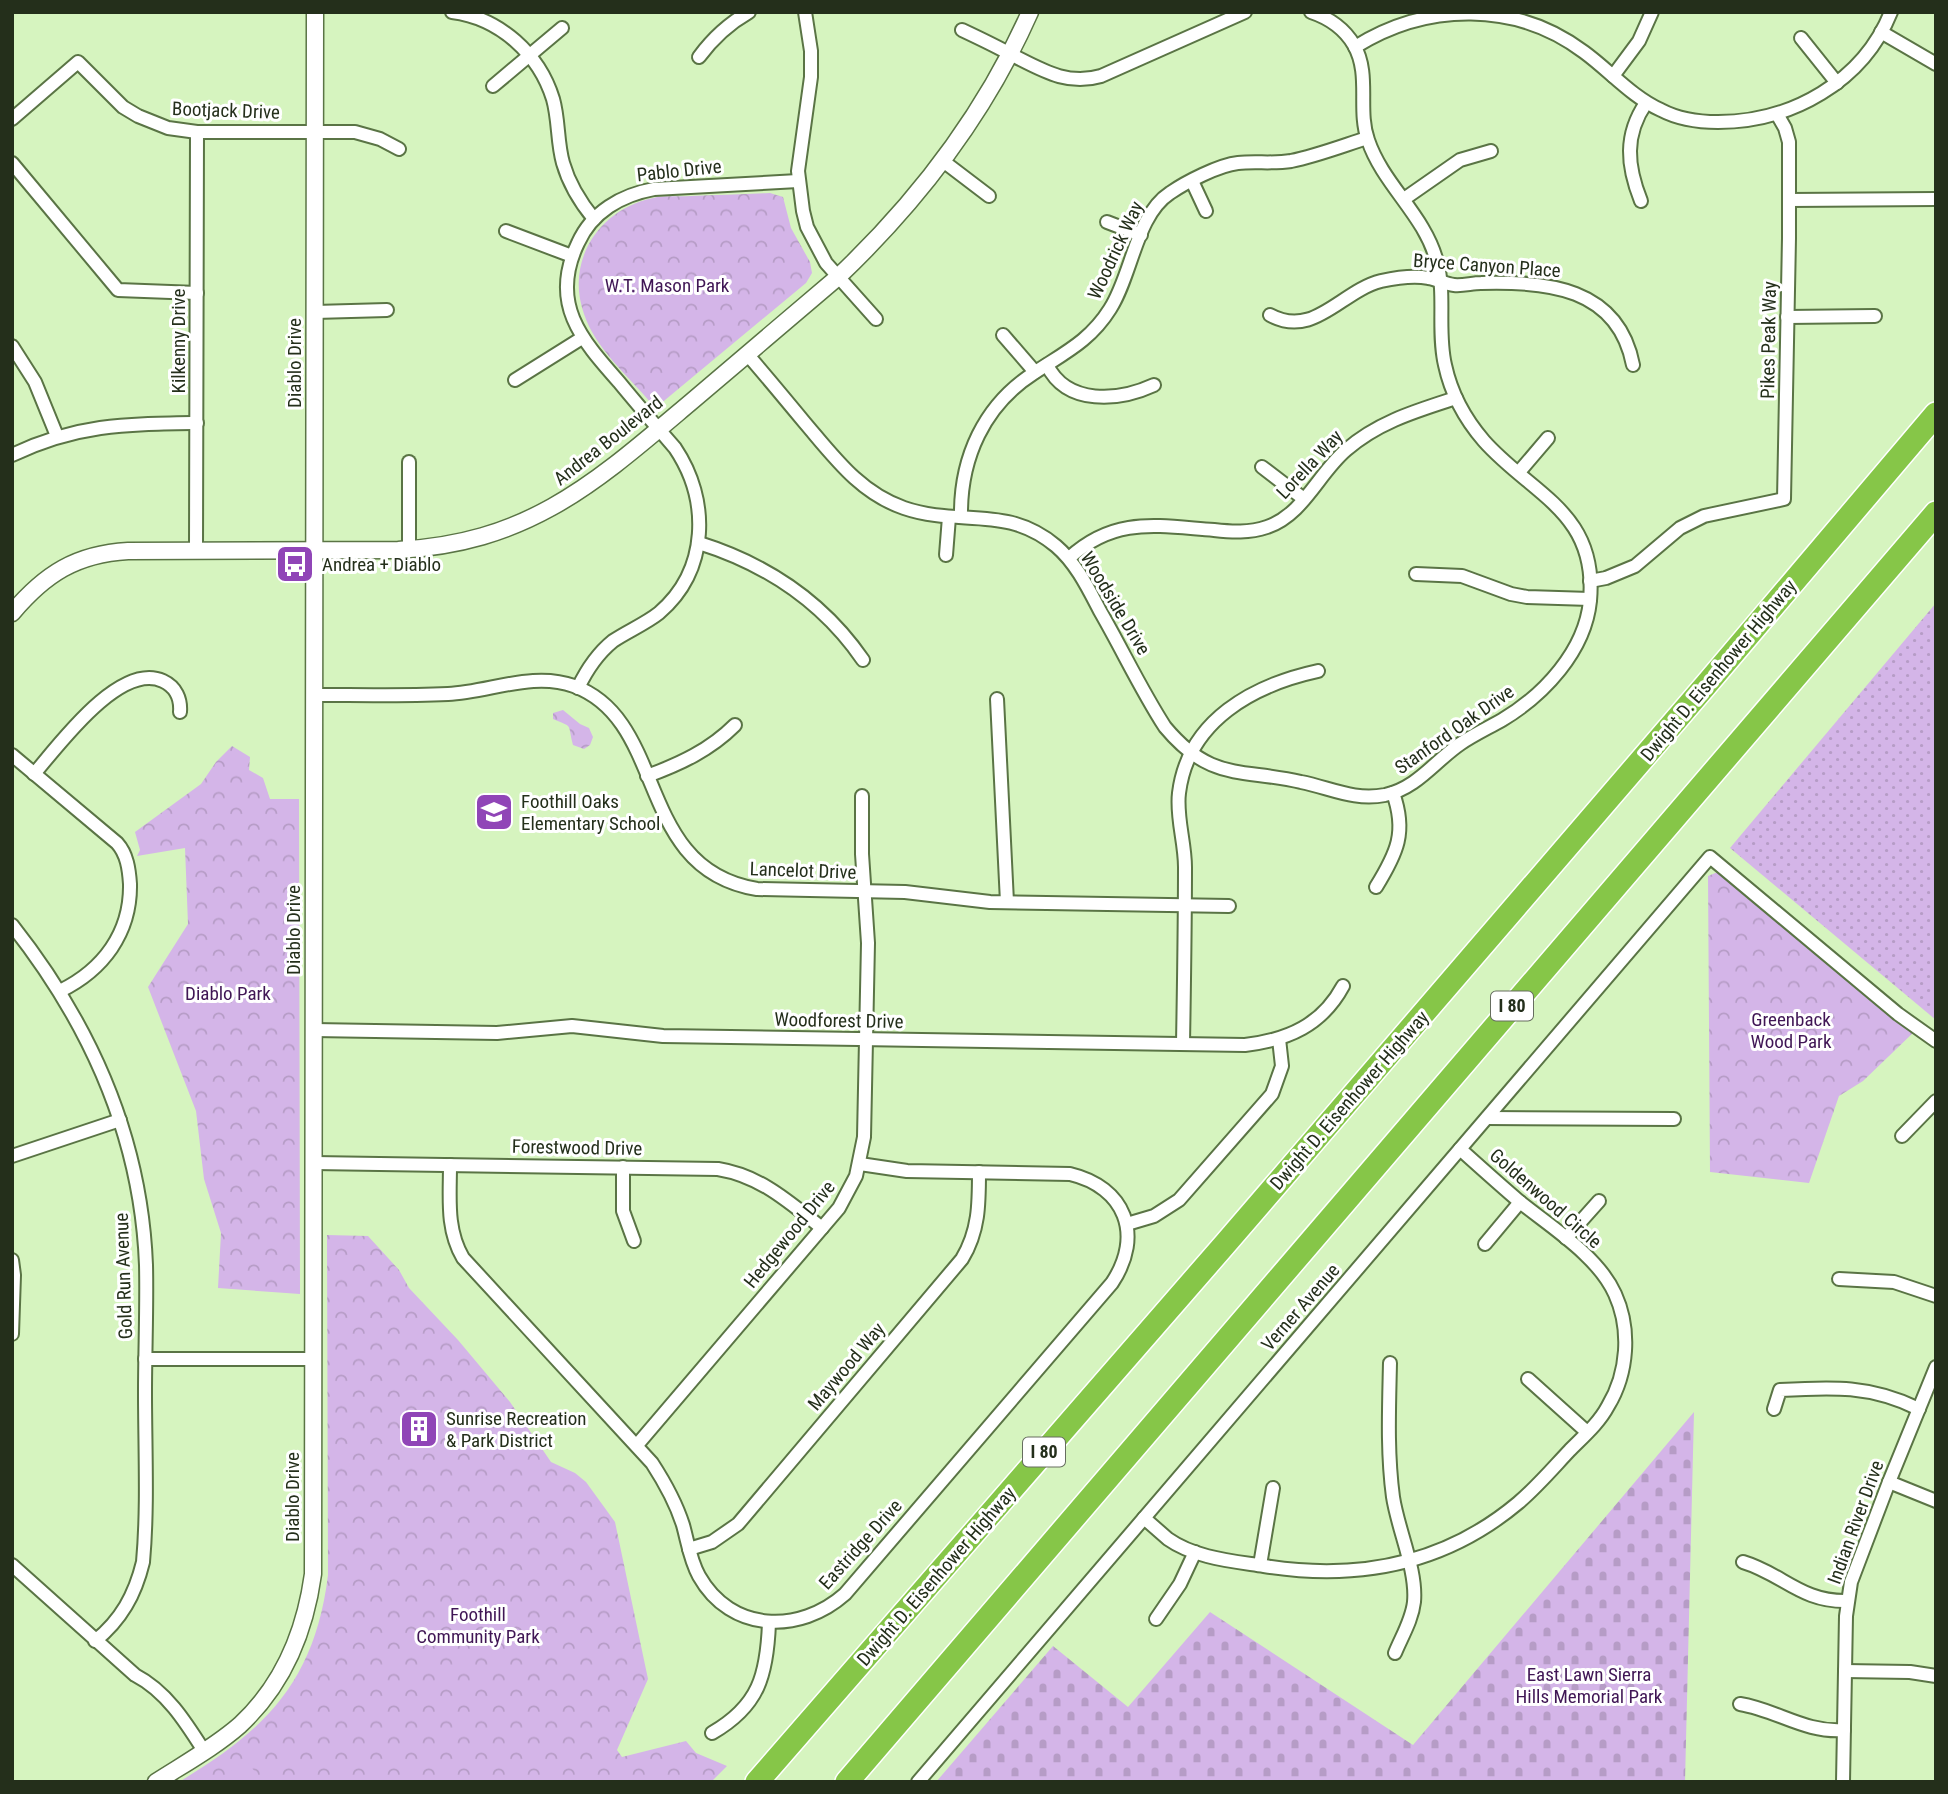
<svg xmlns="http://www.w3.org/2000/svg" width="1948" height="1794" font-family="'Roboto Condensed',sans-serif">
<defs>
<pattern id="grass-dots" width="8" height="8" patternUnits="userSpaceOnUse" patternTransform="scale(1.75)"><rect width="8" height="8" fill="#d4b5e8"/><path d="M2 2h.1M6 6h.1" fill="none" stroke="#b69cc6" stroke-width="1.8" stroke-linecap="round"/></pattern>
<pattern id="cemetery-stones" width="16" height="16" patternUnits="userSpaceOnUse" patternTransform="scale(1.75)"><rect width="16" height="16" fill="#d4b5e8"/><path d="M2 7V4a2 2 0 0 1 4 0v3zM10 15v-3a2 2 0 0 1 4 0v3z" fill="#b69cc6"/></pattern>
<pattern id="park-crowns" width="20" height="18" patternUnits="userSpaceOnUse" patternTransform="scale(1.75)"><rect width="20" height="18" fill="#d4b5e8"/><path d="M2 6a3 3 0 1 1 6 0M12 15a3 3 0 1 1 6 0" fill="none" stroke="#b69cc6"/></pattern>
</defs>
<rect width="100%" height="100%" fill="#d6f4bf"/>
<!-- grass -->
<path fill="url(#grass-dots)" d="M1936 603V1020L1730 848Z"/>
<!-- cemetery -->
<path fill="url(#cemetery-stones)" d="M1694 1412 1685 1782H936L1053 1646 1128 1707 1210 1612 1413 1745Z"/>
<!-- park -->
<g fill="url(#park-crowns)">
<path d="M770 193 783 197 791 228 810 262 812 273 806 283 659 405 651 403C628 376 595 348 584 314 565 261 599 209 653 198 665 195 678 197 690 196 717 195 743 194 770 193Z"/>
<path d="M563 710 580 724 589 728 593 737 590 745 584 749 573 745C567 722 574 728 553 719V713Z"/>
<path d="M232 746 250 757 249 770 263 778 270 799H299L300 1294 218 1288 221 1233 204 1179 196 1111 148 987 188 924 185 848 137 856 140 850 135 832 201 784 216 762Z"/>
<path d="M1725 869 1915 1031 1863 1081 1839 1096 1809 1183 1710 1172 1708 876Z"/>
<path d="M327 1235 368 1236 399 1270 409 1288 458 1340 510 1402 551 1462 575 1473 586 1482 615 1522 648 1679 617 1750 622 1757 686 1741 696 1753 727 1766 711 1782H179C266 1730 315 1681 328 1575Z"/>
</g>
<!-- garden -->
<path fill="#d4b5e8" d="M245 1759 256 1773 245 1782H218Z"/>
<g fill="none" stroke-linecap="round" stroke-linejoin="round">
<defs>
<g id="minor">
<path d="M452 12C500 18 539 54 553 99 559 120 557 142 563 163 569 184 580 202 594 219"/>
<path d="M805 12 811 51V77L798 171 803 211 807 227 826 263 876 319"/>
<path d="M962 30C979 38 996 46 1012 55 1042 70 1067 86 1101 76L1245 12"/>
<path d="M1881 32 1936 64"/>
<path d="M1801 38 1837 83"/>
<path d="M1355 47C1427 2 1516 1 1584 52 1610 71 1632 97 1661 110 1678 119 1698 122 1718 122 1791 122 1863 82 1891 12"/>
<path d="M699 57C713 38 728 24 749 12"/>
<path d="M1613 76 1639 41 1652 12"/>
<path d="M493 86 562 28"/>
<path d="M12 119 78 62 123 107 138 116 168 128 197 132H355L380 139 399 149"/>
<path d="M943 161 989 196"/>
<path d="M12 163 118 290 197 293"/>
<path d="M1192 181 1206 211"/>
<path d="M1404 199 1460 160 1491 151"/>
<path d="M1789 200 1936 199"/>
<path d="M1641 201C1627 166 1624 135 1646 103"/>
<path d="M1107 222 1141 235"/>
<path d="M506 231 572 256"/>
<path d="M315 312 387 310"/>
<path d="M1270 315C1314 339 1341 291 1381 281 1395 278 1414 275 1428 278 1437 279 1445 284 1454 285 1463 286 1472 283 1481 283 1546 281 1618 287 1633 365"/>
<path d="M1787 317 1875 316"/>
<path d="M1003 335 1035 372"/>
<path d="M12 346 35 382 57 436"/>
<path d="M747 354C767 377 786 400 805 423 834 457 860 493 904 508 959 527 1006 504 1056 546 1076 563 1088 588 1100 611 1122 649 1141 690 1165 727 1211 782 1240 768 1301 782 1331 788 1354 801 1385 795 1417 788 1434 762 1460 744 1473 735 1488 728 1502 720 1544 695 1585 651 1590 601 1598 512 1532 495 1484 441 1465 419 1451 393 1445 365 1437 331 1446 295 1437 262 1425 215 1383 185 1368 140 1357 109 1371 75 1354 45 1344 28 1329 18 1311 12"/>
<path d="M1047 365C1067 406 1119 401 1154 385"/>
<path d="M515 380 582 338"/>
<path d="M12 455C77 424 126 424 197 423"/>
<path d="M1262 467 1304 499"/>
<path d="M1519 472 1548 438"/>
<path d="M961 517C960 458 984 405 1034 373 1064 353 1090 341 1110 309 1132 275 1136 215 1170 193 1186 182 1219 165 1238 163 1255 161 1273 164 1291 161 1316 156 1342 146 1367 138"/>
<path d="M699 543C766 564 823 602 863 660"/>
<path d="M409 549V462"/>
<path d="M196 550 197 132"/>
<path d="M946 555 949 517"/>
<path d="M1069 558C1115 516 1157 526 1214 530 1232 532 1249 533 1267 527 1303 515 1318 474 1346 450 1378 422 1416 411 1456 398"/>
<path d="M1416 574 1462 576 1511 594 1527 597 1590 599"/>
<path d="M1590 581 1606 578 1635 566 1680 528 1704 516 1784 499 1789 238V142L1785 128 1777 114"/>
<path d="M578 688C587 669 597 654 613 641 628 631 645 624 659 613 709 570 710 500 675 448 656 426 637 404 619 382 581 339 549 303 578 243 592 212 621 195 654 189L798 181"/>
<path d="M315 695C359 695 404 696 448 694 490 692 533 671 574 686 669 721 634 869 757 889L905 892 990 902 1229 906"/>
<path d="M997 699 1007 902"/>
<path d="M12 755 117 843C127 854 129 869 130 884 131 933 103 970 60 991"/>
<path d="M34 774C58 746 120 661 163 681 176 687 181 699 180 712"/>
<path d="M647 776C680 764 710 750 735 725"/>
<path d="M1376 887C1397 853 1407 832 1393 793"/>
<path d="M12 925C91 1025 141 1136 146 1265 147 1307 145 1350 145 1392 145 1449 148 1507 143 1562 135 1595 121 1620 95 1641"/>
<path d="M314 1030 497 1033 572 1026 663 1036 1245 1045C1288 1040 1322 1025 1343 986"/>
<path d="M1183 1044C1184 985 1185 926 1185 867 1185 842 1176 817 1179 793 1188 720 1254 685 1318 671"/>
<path d="M1487 1118 1674 1119"/>
<path d="M1902 1136 1936 1101"/>
<path d="M12 1156 120 1120"/>
<path d="M314 1163 718 1169C761 1176 789 1202 822 1228"/>
<path d="M450 1165C450 1198 446 1229 463 1258L652 1463C665 1483 676 1503 683 1525 688 1543 690 1560 699 1576 731 1633 800 1634 845 1594L1112 1283C1144 1235 1125 1187 1070 1174L907 1171 860 1164"/>
<path d="M623 1167V1211L634 1241"/>
<path d="M1127 1224 1154 1216 1179 1200 1272 1094 1282 1066 1279 1039"/>
<path d="M1566 1238 1599 1201"/>
<path d="M1485 1244 1520 1202"/>
<path d="M12 1260 14 1275 12 1334"/>
<path d="M1839 1279 1894 1282 1936 1296"/>
<path d="M145 1359H313"/>
<path d="M1390 1363C1389 1408 1387 1452 1393 1497 1398 1530 1417 1570 1414 1602 1412 1620 1402 1636 1395 1653"/>
<path d="M1528 1379 1587 1432"/>
<path d="M1774 1409 1780 1390C1832 1387 1871 1385 1919 1409"/>
<path d="M637 1445 839 1208 856 1176 864 1137 868 943 862 854V796"/>
<path d="M1889 1482 1936 1501"/>
<path d="M1144 1518C1152 1525 1160 1532 1168 1539 1195 1558 1232 1561 1264 1566 1358 1581 1444 1565 1518 1503 1537 1487 1553 1468 1570 1450 1584 1436 1599 1423 1608 1406 1628 1373 1631 1329 1615 1294 1598 1256 1551 1227 1520 1202 1500 1185 1480 1167 1460 1149"/>
<path d="M689 1549 712 1542 738 1524 962 1259C979 1231 979 1204 979 1172"/>
<path d="M1743 1562C1783 1574 1801 1602 1847 1601"/>
<path d="M12 1565 135 1675C166 1691 185 1721 204 1751"/>
<path d="M1260 1565 1273 1488"/>
<path d="M1156 1619 1180 1584 1195 1552"/>
<path d="M1845 1671 1910 1672 1936 1676"/>
<path d="M1740 1704C1777 1710 1805 1733 1844 1730"/>
<path d="M712 1733C759 1706 767 1675 769 1623"/>
<path d="M918 1782 1710 857 1898 1014 1936 1041"/>
<path d="M1843 1782 1846 1616 1851 1582 1889 1482 1936 1367"/>
</g>
<g id="tertiary">
<path d="M12 613C45 574 76 554 128 551L398 550C530 543 596 482 691 402 740 360 789 319 838 277 918 201 985 114 1030 12"/>
<path d="M156 1782C184 1764 215 1747 240 1725 284 1684 305 1632 313 1574L315 12"/>
</g>
<g id="motorway">
<path d="M757 1782 1226 1243 1706 685 1936 414"/>
<path d="M847 1782 1936 513"/>
</g>
</defs>
<!-- minor casing -->
<use href="#minor" stroke="#5a7445" stroke-width="16"/>
<!-- tertiary casing -->
<use href="#tertiary" stroke="#5a7445" stroke-width="19"/>
<!-- motorway casing -->
<use href="#motorway" stroke="#fff" stroke-width="26"/>
<!-- minor -->
<use href="#minor" stroke="#fff" stroke-width="12"/>
<!-- tertiary -->
<use href="#tertiary" stroke="#fff" stroke-width="16"/>
<!-- motorway -->
<use href="#motorway" stroke="#86c648" stroke-width="23"/>
</g>
<!-- icons -->
<defs>
<symbol id="bus-square" viewBox="-11 -11 22 22"><rect x="-9" y="-9" width="18" height="18" rx="4" fill="#9045b7" stroke="#fff"/><path d="M-5-6H5V4H4V6H2V4H-2V6H-4V4H-5ZM-3.5-4V0h7V-4ZM-3.5 1.2v1.5H-2V1.2ZM2 1.2v1.5H3.5V1.2Z" fill="#fff"/></symbol>
<symbol id="school-square" viewBox="-11 -11 22 22"><rect x="-9" y="-9" width="18" height="18" rx="4" fill="#9045b7" stroke="#fff"/><path d="M0-5L7-2L0 1L-7-2ZM-4 1L0 2.5L4 1V4Q0 6-4 4Z" fill="#fff"/></symbol>
<symbol id="building-square" viewBox="-11 -11 22 22"><rect x="-9" y="-9" width="18" height="18" rx="4" fill="#9045b7" stroke="#fff"/><path d="M-4-6H4V6H1V3H-1V6H-4ZM-2.5-4.3h1.7v1.8h-1.7ZM.8-4.3h1.7v1.8H.8ZM-2.5-1h1.7V.8h-1.7ZM.8-1h1.7V.8H.8Z" fill="#fff"/></symbol>
</defs>
<g fill-rule="evenodd">
<use href="#bus-square" x="273" y="542" width="44" height="44"/>
<use href="#school-square" x="472" y="790" width="44" height="44"/>
<use href="#building-square" x="397" y="1407" width="44" height="44"/>
</g>
<g text-anchor="middle" stroke-width="6" stroke-linejoin="round" paint-order="stroke">
<!-- shield labels -->
<g fill="#fff" stroke="#666d5f" stroke-width="2">
<rect x="1491" y="991.5" width="42" height="29" rx="5"/>
<rect x="1023" y="1437.5" width="42" height="29" rx="5"/>
</g>
<g font-size="18" font-weight="bold" fill="#242f1b">
<text x="1512" y="1012">I 80</text>
<text x="1044" y="1458">I 80</text>
</g>
<!-- street labels -->
<g font-size="19" fill="#242f1b" stroke="#fff">
<text transform="translate(226 110) rotate(2)" y="7">Bootjack Drive</text>
<text transform="translate(679 170) rotate(-6)" y="7">Pablo Drive</text>
<text transform="translate(1115 250) rotate(-65)" y="7">Woodrick Way</text>
<text transform="translate(1487 265) rotate(4)" y="7">Bryce Canyon Place</text>
<text transform="translate(1768 340) rotate(-89)" y="7">Pikes Peak Way</text>
<text transform="translate(178 341) rotate(-90)" y="7">Kilkenny Drive</text>
<text transform="translate(294 363) rotate(-90)" y="7">Diablo Drive</text>
<text transform="translate(608 440) rotate(-38)" y="7">Andrea Boulevard</text>
<text transform="translate(1309 464) rotate(-47)" y="7">Lorella Way</text>
<text transform="translate(1116 603) rotate(59)" y="7">Woodside Drive</text>
<text transform="translate(1718 670) rotate(-50)" y="7">Dwight D. Eisenhower Highway</text>
<text transform="translate(1454 729) rotate(-35)" y="7">Stanford Oak Drive</text>
<text transform="translate(803 870) rotate(2)" y="7">Lancelot Drive</text>
<text transform="translate(293 930) rotate(-90)" y="7">Diablo Drive</text>
<text transform="translate(839 1020) rotate(1)" y="7">Woodforest Drive</text>
<text transform="translate(1349 1100) rotate(-49)" y="7">Dwight D. Eisenhower Highway</text>
<text transform="translate(577 1147) rotate(1)" y="7">Forestwood Drive</text>
<text transform="translate(1546 1198) rotate(41)" y="7">Goldenwood Circle</text>
<text transform="translate(789 1234) rotate(-51)" y="7">Hedgewood Drive</text>
<text transform="translate(123 1276) rotate(-92)" y="7">Gold Run Avenue</text>
<text transform="translate(1300 1307) rotate(-49)" y="7">Verner Avenue</text>
<text transform="translate(846 1366) rotate(-50)" y="7">Maywood Way</text>
<text transform="translate(292 1497) rotate(-90)" y="7">Diablo Drive</text>
<text transform="translate(1855 1522) rotate(-70)" y="7">Indian River Drive</text>
<text transform="translate(860 1544) rotate(-48)" y="7">Eastridge Drive</text>
<text transform="translate(936 1576) rotate(-49)" y="7">Dwight D. Eisenhower Highway</text>
</g>
<!-- park labels -->
<g font-size="19" fill="#401655" stroke="#fff">
<text x="667" y="292">W.T. Mason Park</text>
<text x="228" y="1000">Diablo Park</text>
<text x="1791" y="1026">Greenback<tspan x="1791" dy="22">Wood Park</tspan></text>
<text x="478" y="1621">Foothill<tspan x="478" dy="22">Community Park</tspan></text>
<text x="1589" y="1681">East Lawn Sierra<tspan x="1589" dy="22">Hills Memorial Park</tspan></text>
</g>
<!-- poi labels -->
<g font-size="19" fill="#242f1b" stroke="#fff" text-anchor="start">
<text x="322" y="571">Andrea + Diablo</text>
<text x="521" y="808">Foothill Oaks<tspan x="521" dy="22">Elementary School</tspan></text>
<text x="446" y="1425">Sunrise Recreation<tspan x="446" dy="22">&amp; Park District</tspan></text>
</g>
</g>
<!-- border -->
<rect width="1948" height="1794" fill="none" stroke="#242f1b" stroke-width="28"/>
</svg>
